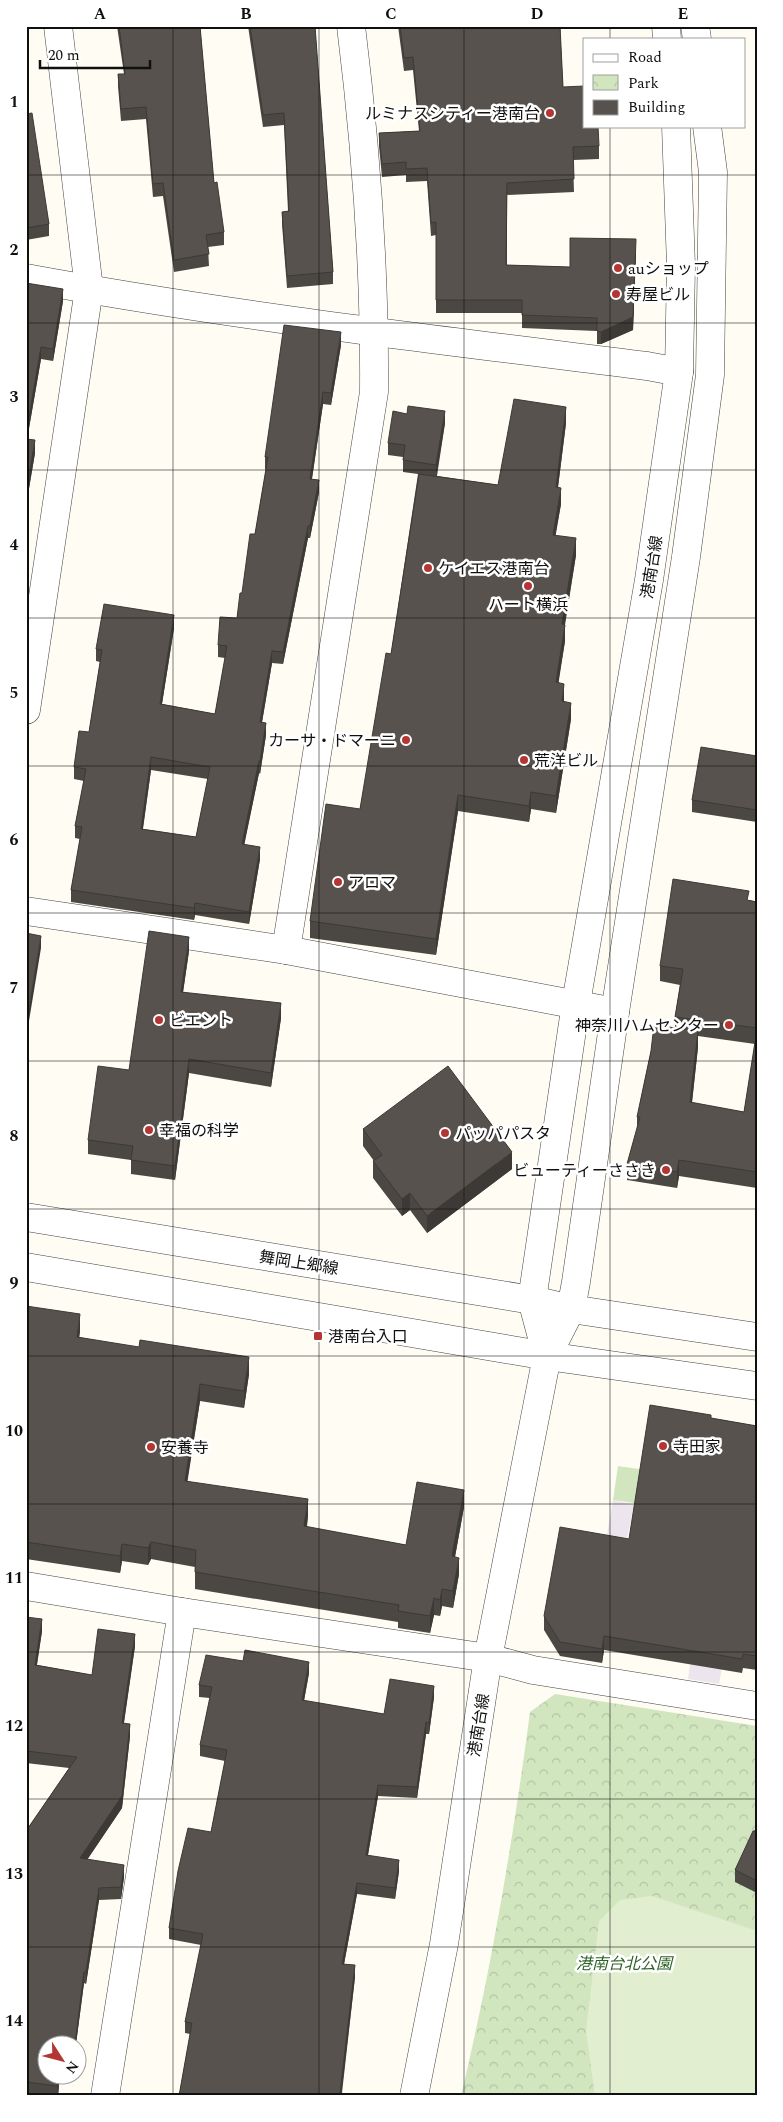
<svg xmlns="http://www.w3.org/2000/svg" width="783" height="2122" font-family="Spectral,'Noto Sans JP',serif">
<defs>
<pattern id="park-crowns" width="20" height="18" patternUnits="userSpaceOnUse" patternTransform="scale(1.25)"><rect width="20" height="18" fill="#d1e6bf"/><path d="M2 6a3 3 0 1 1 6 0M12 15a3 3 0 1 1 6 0" fill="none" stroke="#b2c4a3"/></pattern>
</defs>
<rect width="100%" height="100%" fill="#fefcf3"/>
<!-- industrial -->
<g fill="#ede5ed">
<path d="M613 1500 641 1506 640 1510 633 1509 625 1550 605 1546Z"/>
<path d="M692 1652 724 1657 719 1684 688 1679Z"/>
</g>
<!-- park -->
<path fill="url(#park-crowns)" d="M555 1694 757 1726V2096H461C491 1970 513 1841 530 1712Z"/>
<!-- garden -->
<path fill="#d1e6bf" d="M618 1466 646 1470 641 1504 613 1500Z"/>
<!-- pitch -->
<path fill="#e2eed0" d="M652 1896 757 1931V2096H595L586 2031 599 1921 620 1900Z"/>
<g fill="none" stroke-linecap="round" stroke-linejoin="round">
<defs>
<g id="minor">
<path d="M666 26 667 39"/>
<path d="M695 26 697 39"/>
<path d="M26 278C231 316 440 340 647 366L679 372"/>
<path d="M26 710 89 289 58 26"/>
<path d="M26 911 286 950 615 1012"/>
<path d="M286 950 374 392C375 271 366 147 351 26"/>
<path d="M26 1217 532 1300 571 1309 757 1337"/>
<path d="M26 1267 547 1356 757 1386"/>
<path d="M547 1356 532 1300 576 1003 649 580 679 372 681 266 676 126"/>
<path d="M26 1586 182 1612 488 1658 533 1670 757 1706"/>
<path d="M105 2096 182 1612"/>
<path d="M414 2096 444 1944 488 1658 547 1356 571 1309 576 1282 615 1012 686 557 710 375 713 172 707 126"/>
</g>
</defs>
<!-- minor casing -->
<use href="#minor" stroke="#434343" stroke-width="29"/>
<!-- minor -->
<use href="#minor" stroke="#fff" stroke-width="28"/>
</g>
<!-- wall -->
<g fill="#4b4742" fill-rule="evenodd">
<path d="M117 26H200L214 183 224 232V245L208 247 209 266 174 272 163 196 153 197 146 119 121 121 118 86V74H124Z"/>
<path d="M248 26H315L333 272V284L287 288 282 224V212L288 211 284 125 263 127Z"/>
<path d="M398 26H560L563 87 599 146V159L573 160 574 192 507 195V265L570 267 636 252 633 330 601 344H597V331L522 328V313H436V235L431 236 427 181 406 182V175L382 177 379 146V133L419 131 413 70 404 71Z"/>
<path d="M26 114 49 224V236L26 240Z"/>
<path d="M26 283 63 301 53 361 41 359 27 439 35 453 26 506Z"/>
<path d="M341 345 331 405 323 404 312 479 319 492 310 538H308L283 664 272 663 262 722 266 735 260 774 259 773 244 844 260 859 249 924 195 915 194 920 71 902V890L80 839 75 838V826L84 781 74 779V767L89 732 100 662 96 661V649L174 628 162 704 215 714 225 658 218 657V645L237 618 255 534 266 469H265V457ZM151 770 208 779 196 837 143 829Z"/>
<path d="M445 423 437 476 498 485 566 423 558 487 561 504 555 536 576 555 565 625V641L558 683 564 702 571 719 556 813 531 809 529 822 458 811 436 955 310 938V921L360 809 391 654 418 474 403 472V457L388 455V443Z"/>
<path d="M757 756V822L692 812V800Z"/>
<path d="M749 900 757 902V1188L679 1176 677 1188 627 1180V1164L637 1130V1117L651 1051 675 1028V1017L680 985 660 981V966ZM698 1036 755 1044 744 1112 692 1103 698 1047Z"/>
<path d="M189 951 183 992 281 1018 271 1087 189 1073 175 1180 131 1174V1160L88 1154V1140L129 1070Z"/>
<path d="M363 1129 512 1169 427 1233 410 1210 402 1216 373 1178V1161H374L363 1146Z"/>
<path d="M26 1306 80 1331 79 1337 249 1374 244 1408 200 1401 187 1481 308 1516 307 1527 406 1545 464 1507 455 1557 459 1574 453 1608 442 1606 440 1616 434 1615 430 1633 398 1628V1622L195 1589V1567L151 1559 148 1565 122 1561 120 1573 26 1559Z"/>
<path d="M711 1418 757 1426V1670L743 1668 742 1673 604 1650 602 1663 560 1656 544 1630V1616L629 1539Z"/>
<path d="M26 1617 42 1631 37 1665 92 1675 135 1646 124 1723 130 1736 122 1808 87 1860 124 1877 121 1899 99 1900 86 1984 84 1983 76 2044H48L60 2074 58 2096H41L26 2094V1831L69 1768 26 1763Z"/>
<path d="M309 1673 304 1701 384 1714 434 1697 429 1734H426L417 1798 378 1796 368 1855 399 1871 395 1899 357 1894 344 1964 355 1977 342 2093 179 2096 190 2034 185 2033V2022L201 1945 169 1939V1928L211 1832 225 1761 200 1756V1745L210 1698 199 1697V1685Z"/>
<path d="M757 1827V1893L735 1882V1870Z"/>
</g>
<!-- shaded-wall -->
<g fill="#3d3936">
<path d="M636 252 633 330 601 344V332Z"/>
<path d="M63 289V301L53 361V349Z"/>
<path d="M341 332V345L331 405V393Z"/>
<path d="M41 347V359L26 446V434Z"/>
<path d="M323 392V404L310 491V479Z"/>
<path d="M566 407V423L556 503V487Z"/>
<path d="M445 411V423L436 477V465Z"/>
<path d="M35 440V453L26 506V494Z"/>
<path d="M319 480V492L310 538V526Z"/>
<path d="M561 488V504L553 551V535Z"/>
<path d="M308 526V538L283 664V652Z"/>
<path d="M576 538V555L562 641V624Z"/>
<path d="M174 615V628L160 716V704Z"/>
<path d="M565 625V641L556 699V682Z"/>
<path d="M272 651V663L260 734V722Z"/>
<path d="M564 684V700L562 718V701Z"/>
<path d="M571 703V719L556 813V796Z"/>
<path d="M266 723V735L260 774V761Z"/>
<path d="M151 757V770L141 841V829Z"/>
<path d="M259 761V773L242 856V844Z"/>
<path d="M531 792V809L529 822V806Z"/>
<path d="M458 795V811L436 955V939Z"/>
<path d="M260 847V859L249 924V912Z"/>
<path d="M195 903V915L194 920V908Z"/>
<path d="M41 936V948L27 1033V1020Z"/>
<path d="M189 937V951L181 1006V992Z"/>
<path d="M281 1003V1018L271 1087V1073Z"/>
<path d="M698 1031V1047L690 1119V1102Z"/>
<path d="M189 1059V1073L175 1180V1166Z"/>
<path d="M512 1152V1169L427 1233V1216Z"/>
<path d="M679 1160V1176L677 1188V1172Z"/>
<path d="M410 1193V1210L402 1216V1199Z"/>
<path d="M80 1314V1331L77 1354V1337Z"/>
<path d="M249 1357V1374L244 1408V1391Z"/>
<path d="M200 1384V1401L185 1497V1481Z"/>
<path d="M464 1490V1507L452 1573V1556Z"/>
<path d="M308 1499V1516L304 1543V1526Z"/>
<path d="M151 1542V1559L148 1565V1548Z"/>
<path d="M122 1544V1561L120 1573V1556Z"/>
<path d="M459 1558V1574L453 1608V1591Z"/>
<path d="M442 1589V1606L440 1616V1600Z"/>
<path d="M434 1598V1615L430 1633V1616Z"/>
<path d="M42 1619V1631L35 1676V1665Z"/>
<path d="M135 1634V1646L122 1735V1723Z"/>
<path d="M604 1636V1650L602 1663V1649Z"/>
<path d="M309 1662V1673L302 1711V1700Z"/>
<path d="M434 1686V1697L429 1734V1723Z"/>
<path d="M426 1722V1734L417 1798V1787Z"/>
<path d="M130 1724V1736L122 1808 80 1870V1858Z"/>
<path d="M378 1785V1796L366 1866V1855Z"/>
<path d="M399 1860V1871L395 1899V1888Z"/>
<path d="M124 1865V1877L121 1899V1887Z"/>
<path d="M357 1883V1894L342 1975V1964Z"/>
<path d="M99 1888V1900L86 1984V1972Z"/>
<path d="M355 1965V1977L341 2096H340Z"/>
<path d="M84 1972V1983L76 2044H75Z"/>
<path d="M59 2074H60L58 2096 57 2086Z"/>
</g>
<!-- building -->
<g fill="#57524d" stroke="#3d3936" fill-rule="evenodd">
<path d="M119 26H200L214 183 217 182 224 232 206 235 209 254 174 260 163 183 153 184 146 107 121 109 118 74H125Z"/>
<path d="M250 26H315L333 272 287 276 282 212 289 211 284 113 263 115Z"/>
<path d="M400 26H560L563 87 584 86V126H598L599 146 573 147 574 179 507 183 506 265 570 267V238L636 239 633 317 601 332 597 331V318L522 315V300H436V222L431 223 427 168 406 169V162L382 164 379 133 420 131 413 57 404 58Z"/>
<path d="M32 113 49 224 26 228V114Z"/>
<path d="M26 283 63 289 53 349 41 347 26 434Z"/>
<path d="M284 325 341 332 331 393 323 392 310 479 319 480 310 526H308L283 652 272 651 260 722 266 723 260 761H259L242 844 260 847 249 912 195 903 194 908 71 890 82 827 75 826 86 769 74 767 79 731 89 732 102 650 96 649 104 604 174 615 160 704 215 714 227 646 218 645 220 617 237 618 240 593H242L250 534H255L268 457H265ZM151 757 210 767 196 837 141 829Z"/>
<path d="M514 399 566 407 556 487 561 488 553 535 576 538 562 624 565 625 556 682 564 684 562 701 571 703 556 796 531 792 529 806 458 795 436 939 310 921 326 804 360 809 386 653 391 654 419 474 498 485Z"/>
<path d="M408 406 445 411 436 465 403 460 405 445 388 443 393 411 407 414Z"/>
<path d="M26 439 35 440 26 494Z"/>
<path d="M701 747 757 756V810L692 800Z"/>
<path d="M673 879 749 891 747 900 757 902V1028L675 1017 683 969 660 966Z"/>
<path d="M149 931 189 937 181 992 281 1003 271 1073 189 1059 175 1166 131 1160 133 1146 88 1140 98 1066 129 1070Z"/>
<path d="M26 933 41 936 27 1020H26Z"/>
<path d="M654 1025 698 1031 690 1102 744 1112 755 1042H757V1172L679 1160 677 1172 627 1164 640 1117H637L651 1051Z"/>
<path d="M448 1066 512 1152 427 1216 410 1193 402 1199 373 1161 382 1155 363 1129Z"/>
<path d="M26 1306 80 1314 77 1337 139 1347 140 1340 249 1357 244 1391 200 1384 185 1481 308 1499 304 1526 406 1545 417 1482 464 1490 452 1556 459 1558 453 1591 442 1589 440 1600 434 1598 430 1616 398 1611 399 1605 195 1572 196 1550 151 1542 148 1548 122 1544 120 1556 26 1542Z"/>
<path d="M650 1405 711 1415V1418L757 1426V1656L743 1654 742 1659 604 1636 602 1649 560 1642 544 1616 560 1527 629 1539Z"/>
<path d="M26 1617 42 1619 35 1665 92 1675 98 1629 135 1634 122 1723 130 1724 122 1796 80 1858 124 1865 121 1887 99 1888 86 1972H84L75 2044H48V2074H59L57 2086 26 2082V1831L77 1757 26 1751Z"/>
<path d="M245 1650 309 1662 302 1700 384 1714 390 1679 434 1686 429 1723 426 1722 417 1787 378 1785 366 1855 399 1860 395 1888 357 1883 342 1964 355 1965 340 2093 352 2095V2096H179L192 2023 185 2022 203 1934 169 1928 178 1871 188 1828 211 1832 227 1750 200 1745 212 1687 199 1685 206 1655 243 1661Z"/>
<path d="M757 1827V1881L735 1870 753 1831H755Z"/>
</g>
<!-- grid -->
<path fill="none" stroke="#101010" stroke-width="1" stroke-opacity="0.55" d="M173 26V2096M319 26V2096M464 26V2096M610 26V39M610 126V2096M26 175H757M26 323H757M26 470H757M26 618H757M26 766H757M26 913H757M26 1061H757M26 1209H757M26 1356H757M26 1504H757M26 1652H757M26 1799H757M26 1947H757"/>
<!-- markers -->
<g fill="#b33534" stroke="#fff" stroke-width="2">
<circle cx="550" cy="113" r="5"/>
<circle cx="618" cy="268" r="5"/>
<circle cx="616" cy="294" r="5"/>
<circle cx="428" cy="568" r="5"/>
<circle cx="528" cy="586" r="5"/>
<circle cx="406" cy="740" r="5"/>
<circle cx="524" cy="760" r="5"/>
<circle cx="338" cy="882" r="5"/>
<circle cx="159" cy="1020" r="5"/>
<circle cx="729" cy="1025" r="5"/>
<circle cx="149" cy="1130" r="5"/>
<circle cx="445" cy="1133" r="5"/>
<circle cx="666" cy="1170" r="5"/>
<rect x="313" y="1331" width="10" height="10" rx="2.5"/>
<circle cx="663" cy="1446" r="5"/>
<circle cx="151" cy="1447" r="5"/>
</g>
<g text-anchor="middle" stroke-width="5" stroke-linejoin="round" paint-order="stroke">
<!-- poi labels -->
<g font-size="16" fill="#101010" stroke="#fff" text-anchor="start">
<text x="540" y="119" text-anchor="end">ルミナスシティー港南台</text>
<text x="628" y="274">auショップ</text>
<text x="626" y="300">寿屋ビル</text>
<text x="438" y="574">ケイエス港南台</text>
<text x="528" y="610" text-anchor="middle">ハート横浜</text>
<text x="396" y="746" text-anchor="end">カーサ・ドマーニ</text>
<text x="534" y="766">荒洋ビル</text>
<text x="348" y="888">アロマ</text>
<text x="169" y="1026">ビエント</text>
<text x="719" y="1031" text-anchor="end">神奈川ハムセンター</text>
<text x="159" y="1136">幸福の科学</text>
<text x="455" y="1139">パッパパスタ</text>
<text x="656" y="1176" text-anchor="end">ビューティーささき</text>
<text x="328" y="1342">港南台入口</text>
<text x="673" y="1452">寺田家</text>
<text x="161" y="1453">安養寺</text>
</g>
<!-- street labels -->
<g font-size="16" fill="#101010" stroke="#fff">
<text transform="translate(651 567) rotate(-81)" y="6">港南台線</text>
<text transform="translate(299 1262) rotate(9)" y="6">舞岡上郷線</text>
<text transform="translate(478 1725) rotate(-81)" y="6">港南台線</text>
</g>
<!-- park labels -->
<g font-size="16" font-style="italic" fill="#2e6225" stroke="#fff">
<text x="624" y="1969">港南台北公園</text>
</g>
</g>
<!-- border -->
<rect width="783" height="2122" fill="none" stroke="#ffffff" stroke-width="55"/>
<!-- legend -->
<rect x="583" y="38" width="162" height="90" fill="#ffffff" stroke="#9f9f9f"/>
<rect x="593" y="54" width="25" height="8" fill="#ffffff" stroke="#9f9f9f"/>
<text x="628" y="62" font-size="15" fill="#101010">Road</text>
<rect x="593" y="75" width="25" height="15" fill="url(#park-crowns)" stroke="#9f9f9f"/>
<text x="628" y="88" font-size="15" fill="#101010">Park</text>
<rect x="593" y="100" width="25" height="15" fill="#57524d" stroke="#9f9f9f"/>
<text x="628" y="112" font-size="15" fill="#101010">Building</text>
<!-- north arrow -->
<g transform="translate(62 2060) rotate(126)"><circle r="24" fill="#ffffff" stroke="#9f9f9f"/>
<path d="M0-4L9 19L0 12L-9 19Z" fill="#b33534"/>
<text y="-8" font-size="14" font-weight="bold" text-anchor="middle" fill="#101010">N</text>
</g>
<!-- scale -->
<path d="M40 60v8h110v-8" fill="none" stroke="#101010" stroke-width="2.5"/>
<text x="48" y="60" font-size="15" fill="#101010" stroke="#ffffff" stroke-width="4" paint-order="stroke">20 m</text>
<rect x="28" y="28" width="728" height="2066" fill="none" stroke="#101010" stroke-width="2"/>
<g font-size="16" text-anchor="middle" font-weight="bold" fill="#101010">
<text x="100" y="19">A</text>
<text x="246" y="19">B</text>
<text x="391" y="19">C</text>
<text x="537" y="19">D</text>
<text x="683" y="19">E</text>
<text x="14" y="107">1</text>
<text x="14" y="255">2</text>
<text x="14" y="402">3</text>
<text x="14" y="550">4</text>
<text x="14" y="698">5</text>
<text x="14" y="845">6</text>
<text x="14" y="993">7</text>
<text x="14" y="1141">8</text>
<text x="14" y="1288">9</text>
<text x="14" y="1436">10</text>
<text x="14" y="1583">11</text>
<text x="14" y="1731">12</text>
<text x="14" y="1879">13</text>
<text x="14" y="2026">14</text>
</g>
</svg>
